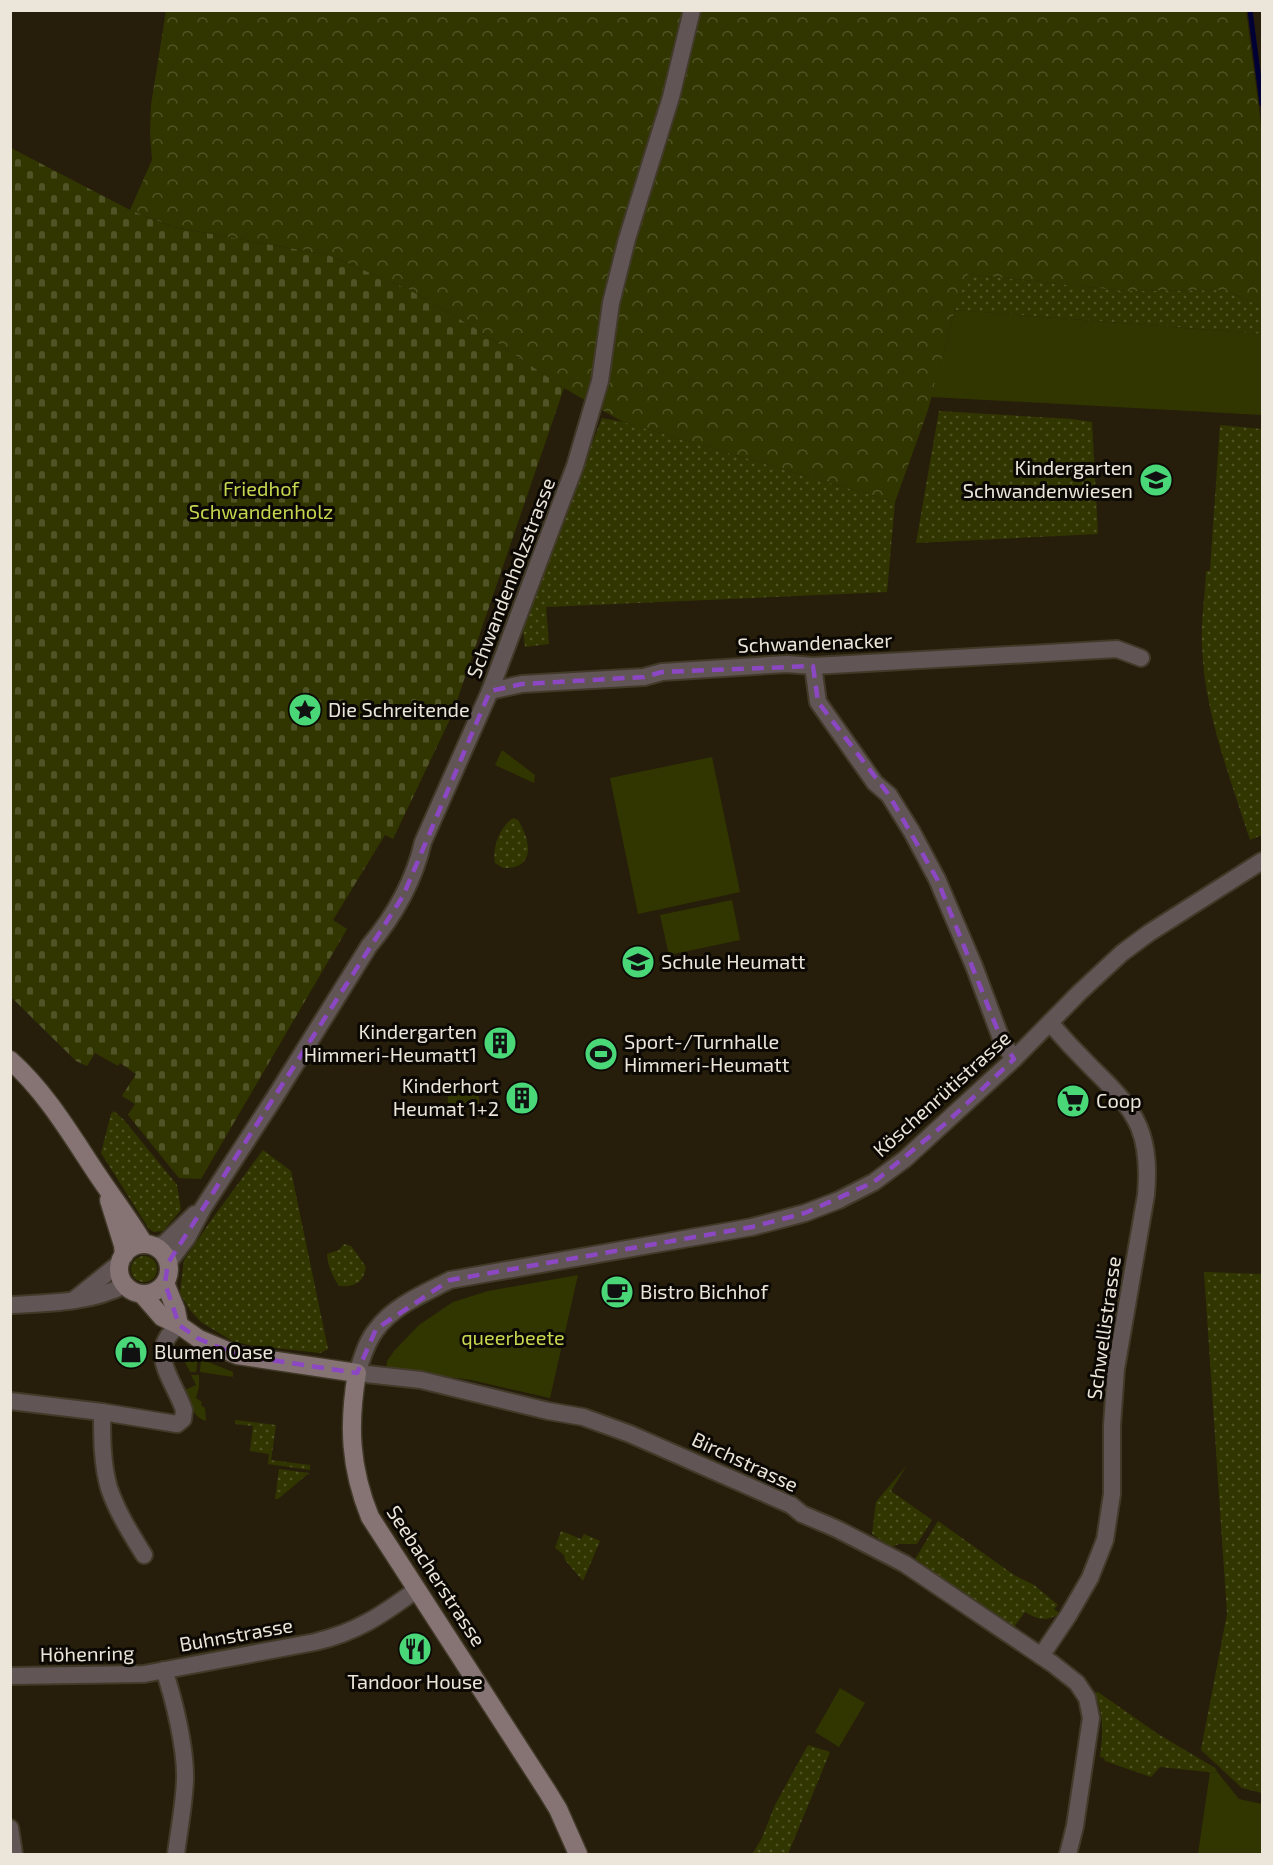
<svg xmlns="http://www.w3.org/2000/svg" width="1273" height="1865" font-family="'Exo 2',sans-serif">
<defs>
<pattern id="grass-dots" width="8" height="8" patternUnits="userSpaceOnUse" patternTransform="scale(1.5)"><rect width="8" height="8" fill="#313600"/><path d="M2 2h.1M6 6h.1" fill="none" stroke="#4f5325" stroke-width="1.8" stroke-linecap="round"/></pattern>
<pattern id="forest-crowns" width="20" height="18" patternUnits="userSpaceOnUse" patternTransform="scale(1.5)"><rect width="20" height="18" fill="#313600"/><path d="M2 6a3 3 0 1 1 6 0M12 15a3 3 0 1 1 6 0" fill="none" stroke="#4f5325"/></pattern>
<pattern id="cemetery-stones" width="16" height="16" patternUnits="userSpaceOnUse" patternTransform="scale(1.5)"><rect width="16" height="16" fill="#313600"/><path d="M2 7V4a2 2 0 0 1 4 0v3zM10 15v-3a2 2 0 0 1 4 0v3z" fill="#4f5325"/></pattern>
</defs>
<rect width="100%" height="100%" fill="#261e0b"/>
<!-- grass -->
<g fill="url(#grass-dots)">
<path d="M967 274 1126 291 1225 290 1262 307V334L955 310Z"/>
<path d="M939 411 1072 419 1092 422 1098 534 916 543Z"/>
<path d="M602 418 623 422 895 502 887 592 546 607 549 644 525 647 522 621Z"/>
<path d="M1220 425 1262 429V835L1250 840C1230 777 1204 712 1202 645 1201 621 1205 596 1206 571H1210Z"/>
<path d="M513 818 518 820C531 841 536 869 503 868L495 863C492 847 500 827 513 818Z"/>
<path d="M114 1111 124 1120 177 1185 181 1210 163 1231 154 1232 149 1229 101 1153 111 1114Z"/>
<path d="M263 1150 291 1171 328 1349 320 1353 249 1345 232 1341 201 1322 190 1310 180 1293 184 1260 212 1219Z"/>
<path d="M344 1244 351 1246 366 1267C363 1283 355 1287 339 1286 332 1276 328 1266 327 1254L339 1250Z"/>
<circle cx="144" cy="1269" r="13"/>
<path d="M1204 1272 1262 1274V1793L1242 1788 1201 1750 1227 1614Z"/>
<path d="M235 1420 276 1425 271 1460 310 1465V1470L268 1464 269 1454 250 1451 253 1426 235 1424Z"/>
<path d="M907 1465 891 1491 932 1520 917 1544H899L891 1547 872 1534 876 1502Z"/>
<path d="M279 1469 309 1473 278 1499H275Z"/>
<path d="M938 1521 1014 1575 1034 1585 1058 1605 1054 1609 1059 1613C1047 1623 1037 1619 1025 1612L1014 1627 914 1561Z"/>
<path d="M561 1531 581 1539 584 1534 600 1541 583 1581 565 1560 564 1555 555 1548Z"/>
<path d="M1098 1692 1158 1734 1215 1768 1218 1773 1160 1767 1151 1777 1105 1761 1104 1758 1100 1757C1103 1735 1104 1714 1095 1693Z"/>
<path d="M808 1745 830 1752 788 1854H752L761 1840 775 1805Z"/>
</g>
<!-- forest -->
<path fill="url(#forest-crowns)" d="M166 11H1246L1262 132V307L1225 290 1126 291 968 274 955 310 928 410 895 502 623 422 564 388 478 330 408 289 328 255 174 227 130 210 152 160 150 133 151 105Z"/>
<!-- cemetery -->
<path fill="url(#cemetery-stones)" d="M11 148 130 210 173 227 328 255 408 289 478 330 564 388 452 715 393 839 385 835 333 920 347 929 201 1179 179 1178 128 1115 135 1104 122 1096 136 1074 120 1063 118 1066 95 1053 87 1066 76 1061 11 997Z"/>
<!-- garden -->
<g fill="#313600">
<path d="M955 310 1262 334V415L931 397Z"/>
<path d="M502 750 535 775 534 783 495 765Z"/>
<path d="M712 757 740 892 638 914 610 778Z"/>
<path d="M732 900 740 940 669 955 660 915Z"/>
<path d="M479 1081V1104L448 1105 447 1082Z"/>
<path d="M578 1275 550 1398 471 1380 386 1368 387 1361 394 1351 419 1325 453 1302 488 1291Z"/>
<path d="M186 1350 198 1357 196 1372H190L180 1353Z"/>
<path d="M201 1359 233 1372V1377L200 1372Z"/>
<path d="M191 1375H199V1387L196 1398 202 1402 201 1405 205 1408 206 1421C192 1417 190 1402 185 1390L196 1385Z"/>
<path d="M840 1688 865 1703 839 1747 815 1732Z"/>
<path d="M1210 1772 1218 1773 1239 1799 1262 1804V1854H1198Z"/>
</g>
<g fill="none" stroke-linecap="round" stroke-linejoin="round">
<!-- stream -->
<path stroke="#000035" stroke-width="5" d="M1250 10 1262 104"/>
<defs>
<g id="street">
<path d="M813 666 818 702 875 783 889 795 912 832 937 879 974 966 1002 1041 1014 1059"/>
<path d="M490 691 522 684 644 677 662 672 787 664 813 666 1117 649 1141 658"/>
<path d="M156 1247 165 1243 195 1214"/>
<path d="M168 1263 187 1238 203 1208 275 1097 369 946C395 915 414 881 423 842L490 691 575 466 600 381 611 303 627 239 671 97 692 10"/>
<path d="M75 1299 121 1262"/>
<path d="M10 1305C49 1303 90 1303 125 1285"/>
<path d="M10 1401 102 1412 177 1424 183 1419 184 1410C173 1378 145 1352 179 1325"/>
<path d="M102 1412C102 1437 102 1464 109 1488 117 1512 131 1534 144 1555"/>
<path d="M1041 1656 1068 1616 1090 1578 1105 1540 1112 1494V1425L1116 1369 1146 1195C1148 1172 1148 1149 1139 1127 1129 1103 1109 1085 1091 1067 1077 1053 1063 1038 1050 1023"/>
<path d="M164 1670C174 1699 186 1749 185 1780 184 1805 179 1830 176 1854"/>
<path d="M10 1676 144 1674 315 1642C357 1632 382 1615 416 1590"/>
<path d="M10 1828 14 1854"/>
<path d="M1068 1854 1075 1826 1091 1718 1087 1698 1077 1683 1053 1664 905 1564 837 1529 802 1514 791 1505 630 1434 583 1417 548 1411 421 1380 357 1373C362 1359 366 1342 376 1330 393 1306 425 1293 450 1280L752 1227 805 1213 839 1200 874 1182 905 1159 1014 1059 1080 992 1122 953 1149 933 1262 861"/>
</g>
<g id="secondary">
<path d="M10 1060C46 1092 71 1135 97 1174 113 1198 130 1220 144 1244"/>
<path d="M109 1200 123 1245 124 1255"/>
<circle cx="144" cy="1269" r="25"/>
<path d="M165 1283 176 1310 179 1325"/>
<path d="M142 1294 162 1317 179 1325 199 1339 237 1355 357 1373C348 1425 350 1468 370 1517L547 1791 558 1809 578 1854"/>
</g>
</defs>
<!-- street casing -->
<use href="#street" stroke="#423a28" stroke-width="20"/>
<!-- secondary casing -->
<use href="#secondary" stroke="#423a28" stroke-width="21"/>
<!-- street -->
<use href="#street" stroke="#615556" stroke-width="16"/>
<!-- secondary -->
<use href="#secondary" stroke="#867475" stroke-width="18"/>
</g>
<!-- marked area -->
<path fill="none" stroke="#8c48c3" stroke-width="4.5" stroke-dasharray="12 8" stroke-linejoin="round" d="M813 666 818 702 889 795 937 879 1002 1041 1014 1059 946 1123 874 1182 805 1213 752 1227 450 1280 376 1329 357 1373 237 1355 199 1339 179 1325 165 1283 168 1263 403 896 490 691 522 684 644 677 662 672Z"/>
<!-- icons -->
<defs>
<symbol id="school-disc" viewBox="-11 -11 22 22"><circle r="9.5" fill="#4ad778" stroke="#0c0803"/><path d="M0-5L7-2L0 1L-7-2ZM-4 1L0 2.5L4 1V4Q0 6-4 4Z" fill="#111"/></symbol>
<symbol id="sight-disc" viewBox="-11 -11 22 22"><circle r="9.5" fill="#4ad778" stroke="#0c0803"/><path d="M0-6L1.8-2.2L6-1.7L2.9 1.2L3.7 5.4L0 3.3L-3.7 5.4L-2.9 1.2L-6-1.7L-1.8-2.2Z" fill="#111"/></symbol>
<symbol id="building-disc" viewBox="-11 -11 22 22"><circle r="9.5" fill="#4ad778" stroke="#0c0803"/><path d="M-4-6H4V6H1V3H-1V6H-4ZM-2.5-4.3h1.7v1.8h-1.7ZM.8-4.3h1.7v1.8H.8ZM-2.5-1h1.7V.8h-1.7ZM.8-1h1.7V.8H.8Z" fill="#111"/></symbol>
<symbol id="stadium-disc" viewBox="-11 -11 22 22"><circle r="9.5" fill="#4ad778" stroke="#0c0803"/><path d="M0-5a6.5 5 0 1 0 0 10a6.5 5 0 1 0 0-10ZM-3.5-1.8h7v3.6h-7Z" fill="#111"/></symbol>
<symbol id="supermarket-disc" viewBox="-11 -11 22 22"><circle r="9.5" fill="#4ad778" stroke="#0c0803"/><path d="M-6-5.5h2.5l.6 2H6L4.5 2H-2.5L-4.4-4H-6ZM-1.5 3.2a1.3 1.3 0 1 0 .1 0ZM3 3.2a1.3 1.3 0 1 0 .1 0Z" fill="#111"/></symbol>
<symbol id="cafe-disc" viewBox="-11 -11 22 22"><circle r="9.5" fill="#4ad778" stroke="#0c0803"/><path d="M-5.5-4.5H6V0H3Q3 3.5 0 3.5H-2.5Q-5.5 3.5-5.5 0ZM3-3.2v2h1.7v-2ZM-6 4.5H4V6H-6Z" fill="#111"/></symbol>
<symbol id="shop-disc" viewBox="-11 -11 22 22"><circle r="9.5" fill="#4ad778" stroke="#0c0803"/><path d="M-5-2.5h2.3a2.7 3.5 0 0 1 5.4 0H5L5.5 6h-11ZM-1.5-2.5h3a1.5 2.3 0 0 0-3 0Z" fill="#111"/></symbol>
<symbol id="restaurant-disc" viewBox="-11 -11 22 22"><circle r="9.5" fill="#4ad778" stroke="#0c0803"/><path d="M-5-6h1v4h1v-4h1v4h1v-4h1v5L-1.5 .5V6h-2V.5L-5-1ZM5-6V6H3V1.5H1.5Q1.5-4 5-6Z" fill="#111"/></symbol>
</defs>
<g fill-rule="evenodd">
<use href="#school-disc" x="1137" y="461" width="38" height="38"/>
<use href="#sight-disc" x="286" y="691" width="38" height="38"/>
<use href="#school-disc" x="619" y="943" width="38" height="38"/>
<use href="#building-disc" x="481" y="1024" width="38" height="38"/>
<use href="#stadium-disc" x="582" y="1035" width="38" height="38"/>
<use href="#building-disc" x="503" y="1079" width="38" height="38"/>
<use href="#supermarket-disc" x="1054" y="1082" width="38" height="38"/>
<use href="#cafe-disc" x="598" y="1273" width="38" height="38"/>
<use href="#shop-disc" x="112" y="1333" width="38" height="38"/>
<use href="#restaurant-disc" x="396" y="1630" width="38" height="38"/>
</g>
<g text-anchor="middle" stroke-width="6" stroke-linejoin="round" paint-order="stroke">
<!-- poi labels -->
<g font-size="20" fill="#ebe5da" stroke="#0c0803" text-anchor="start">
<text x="1133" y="475" text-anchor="end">Kindergarten<tspan x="1133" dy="23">Schwandenwiesen</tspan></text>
<text x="328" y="717">Die Schreitende</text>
<text x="661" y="969">Schule Heumatt</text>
<text x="477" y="1039" text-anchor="end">Kindergarten<tspan x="477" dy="23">Himmeri-Heumatt1</tspan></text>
<text x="624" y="1049">Sport-/Turnhalle<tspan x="624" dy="23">Himmeri-Heumatt</tspan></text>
<text x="499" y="1093" text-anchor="end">Kinderhort<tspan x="499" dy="23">Heumat 1+2</tspan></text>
<text x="1096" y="1108">Coop</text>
<text x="640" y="1299">Bistro Bichhof</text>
<text x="154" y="1359">Blumen Oase</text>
<text x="415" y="1689" text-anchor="middle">Tandoor House</text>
</g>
<!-- park labels -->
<g font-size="20" fill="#c8d74f" stroke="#0c0803">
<text x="261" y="496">Friedhof<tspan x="261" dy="23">Schwandenholz</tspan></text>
<text x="513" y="1345">queerbeete</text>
</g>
<!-- street labels -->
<g font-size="20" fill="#ebe5da" stroke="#0c0803">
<text transform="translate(511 578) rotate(-69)" y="7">Schwandenholzstrasse</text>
<text transform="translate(815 643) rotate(-2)" y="7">Schwandenacker</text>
<text transform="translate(942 1094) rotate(-42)" y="7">Köschenrütistrasse</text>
<text transform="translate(1104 1328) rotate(-82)" y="7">Schwellistrasse</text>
<text transform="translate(745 1462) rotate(25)" y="7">Birchstrasse</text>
<text transform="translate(436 1576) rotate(57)" y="7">Seebacherstrasse</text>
<text transform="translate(236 1635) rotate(-10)" y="7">Buhnstrasse</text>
<text transform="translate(87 1654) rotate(-1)" y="7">Höhenring</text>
</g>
</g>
<!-- border -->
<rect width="1273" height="1865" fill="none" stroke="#ebe5da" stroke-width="24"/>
</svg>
